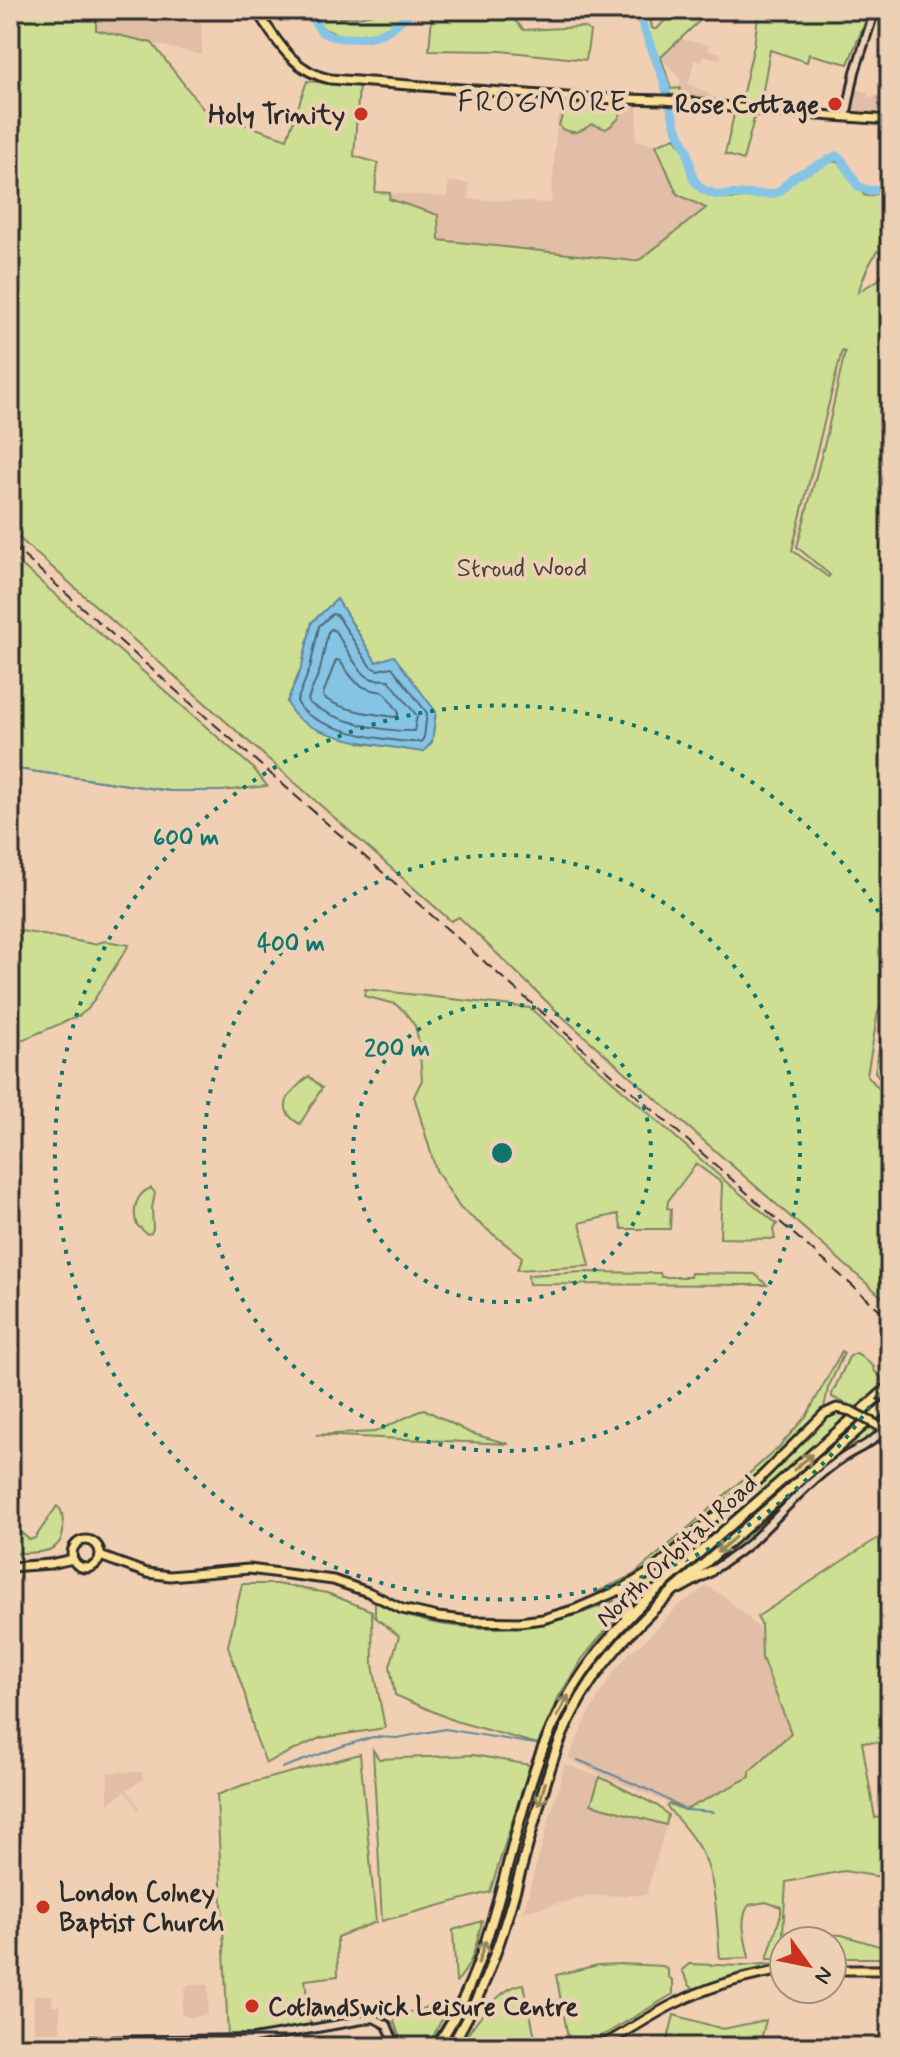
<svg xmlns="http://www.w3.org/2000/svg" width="900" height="2057" font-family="Mynerve,sans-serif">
<rect width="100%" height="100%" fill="#f1cfb3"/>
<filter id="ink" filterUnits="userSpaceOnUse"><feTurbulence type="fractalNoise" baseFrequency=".0125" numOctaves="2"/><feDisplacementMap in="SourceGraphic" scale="16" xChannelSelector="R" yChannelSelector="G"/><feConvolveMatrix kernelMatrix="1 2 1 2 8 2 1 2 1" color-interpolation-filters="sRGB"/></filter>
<g filter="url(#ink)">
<!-- built -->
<g fill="#e1bea5">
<path d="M96 10H201L202 55 95 30Z"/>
<path d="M680 39 709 45 708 50 721 53 720 59 704 56 702 62 694 60 689 83 690 85 712 95 711 101 681 97 680 79 661 57Z"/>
<path d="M857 90 867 92 871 98 886 90 890 91V104L885 116 853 110Z"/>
<path d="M565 103H638L636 140 656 145 677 194 707 208 641 259 634 261 544 254 438 240 388 198 390 193 447 197 449 182 469 183 468 199 551 203 557 121Z"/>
<path d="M707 1586 725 1597 759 1628 762 1658 791 1733 751 1770V1777L685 1810 601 1775 568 1758 591 1710 609 1679 630 1652 644 1642 677 1607Z"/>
<path d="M565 1764 600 1777 592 1804 666 1825 646 1895 589 1896 523 1912Z"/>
<path d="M108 1772H143V1779L127 1790 140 1808 139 1810 125 1791 108 1804Z"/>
<path d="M188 1985H208V2013L203 2016 188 2017 181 2014 183 2000 185 1998V1990Z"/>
<path d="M34 1995H52V2006H60V2032H34Z"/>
</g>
<!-- green -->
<g fill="#cedf93" stroke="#7c855f" stroke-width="2" fill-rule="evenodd">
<path d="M10 10H96V30L152 43 204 110 287 139 307 81 359 86 354 156 378 163 375 192 390 193 389 199 438 215 439 240 634 261 641 259 706 208 677 194 656 145 675 137 684 150 694 184 700 191 710 196 730 199 776 196 804 173 831 161 841 163 864 195 868 196 888 191 889 257 877 251 867 269 858 292 878 280 890 265V989L878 1012 867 1075 890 1101V1304L566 1020 459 917 451 921 10 530 13 525 10 522ZM842 351 845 352 826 438 797 547 830 575 828 577 792 550ZM337 599 376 662 432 742 423 751 361 743 287 702 302 666 312 622Z"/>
<path d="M307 10H322L340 18 358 17 391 10H409L386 29 378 32 343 36 324 29Z"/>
<path d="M442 10H505L524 30 583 27 590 31 586 60 501 51 429 50 432 16Z"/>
<path d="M640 10H649L652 28 654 29H657L675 10H711L661 57 671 89 680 88 681 97 669 96 658 59Z"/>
<path d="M759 10H870L848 64 809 54 807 62 770 50 760 107 740 105 754 45Z"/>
<path d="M617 104C625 117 616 122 606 129L592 124C579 132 577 135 562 129L559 125 567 105Z"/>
<path d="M735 110 755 115 743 160 725 154Z"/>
<path d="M10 555 253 768 267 786 222 791H170L10 768Z"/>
<path d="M10 929 93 944 106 941 129 945 88 1009 79 1016 10 1045Z"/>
<path d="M365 989 530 1008 724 1180 777 1224 773 1230 775 1239 720 1238 722 1183 696 1164 668 1201 667 1208 671 1209 670 1229H622L618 1214 583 1222 580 1223 590 1266 517 1270 522 1257 460 1208 436 1170 414 1096 422 1080 419 1042 415 1026 404 1011 395 1004 364 996Z"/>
<path d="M890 1003V1090L875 1072 884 1019Z"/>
<path d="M309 1076 322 1088 300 1124C271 1108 293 1089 309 1076Z"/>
<path d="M151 1188 155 1193 152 1208 153 1229 151 1233 147 1234 137 1225C132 1211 135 1194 151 1188Z"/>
<path d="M583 1272 660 1273 661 1277H690L691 1273 755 1274 767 1285 529 1284 528 1275Z"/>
<path d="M842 1351 844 1353 828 1388 824 1408 786 1449 681 1543 643 1573 628 1582 600 1595 599 1591 633 1575 678 1537 779 1447 807 1415Z"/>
<path d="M856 1353 860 1355 874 1367 873 1369 881 1378 882 1389 859 1410 832 1397V1394L849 1357Z"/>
<path d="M424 1409 470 1433 509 1444 316 1435 375 1432Z"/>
<path d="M836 1412H842L850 1416 645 1593 636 1598 634 1597 631 1591 633 1588 662 1568 751 1490 823 1420Z"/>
<path d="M869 1427 874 1428 876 1432 874 1435 840 1455 808 1483 741 1547 706 1572 704 1570Z"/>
<path d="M57 1506C63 1511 62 1514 63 1523 66 1554 40 1553 17 1553L10 1561V1529L20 1532 30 1540 35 1538Z"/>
<path d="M890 1531V1743L862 1742 875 1818 890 1816V1894L884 1893 888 1878 844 1871 786 1882 783 1933 842 1935 879 1946 890 1945 889 1958H832V1941H784V1959H767L781 1914V1907L766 1902 749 1905C738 1920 746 1941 749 1958L720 1959C717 1928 717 1893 707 1864 699 1843 682 1824 667 1807L669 1804 685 1810 750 1777V1771L791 1733 762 1658 761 1624 757 1617 862 1548Z"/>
<path d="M242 1584H276L327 1593 372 1611 373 1665 385 1728 320 1738 266 1763 255 1735 245 1695 228 1646Z"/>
<path d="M614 1601 619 1605V1611L616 1618 582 1659 558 1698 538 1744 455 1721 395 1695 390 1666 399 1636 375 1617V1602C425 1629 489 1633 544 1623 568 1619 591 1610 614 1601Z"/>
<path d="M373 1750 379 1759 473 1755 530 1765 490 1892 382 1921Z"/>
<path d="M360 1754 376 1922 337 1937 338 1976 305 1980 311 2027 228 2037 217 1795 243 1785Z"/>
<path d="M600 1777 658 1806 668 1815 666 1825 591 1804Z"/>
<path d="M482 1921C476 1945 474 1963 456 1982L453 1930Z"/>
<path d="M621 1964 663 1966 668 1970V1976L673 1981V1994L607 2033 578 2047H554V2045L569 2042 556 1975 598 1965Z"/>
<path d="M689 1964 742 1966 763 1964 775 1965 743 1972 695 1989 690 1986 682 1970Z"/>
<path d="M524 1984 537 2047H461C470 2027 501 1985 524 1984Z"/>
<path d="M444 2002 449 2005 430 2043 426 2047H403L394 2021 397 2016Z"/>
<path d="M674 2015 723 2029 766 2020 759 2047H666Z"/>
</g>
<!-- water -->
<path fill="#86c4e6" stroke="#62879b" stroke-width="2" d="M337 599 376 662 394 656 436 712 432 742 423 752C391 747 313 739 293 713 290 710 289 706 287 702L302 666 312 622Z"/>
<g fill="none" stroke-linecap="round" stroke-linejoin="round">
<!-- shore -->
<g stroke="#4f6876" stroke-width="2">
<path d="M332 614 337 615 370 666 377 670 392 667 427 713 424 737 421 742C393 743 306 729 297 701L310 668 319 626Z"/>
<path d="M331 629 335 631C343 642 358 673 370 678 376 681 384 679 389 680L417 716 414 731C382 732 335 721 309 703L308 699 320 670 328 632Z"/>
<path d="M336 660 340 661C354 682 358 689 384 692L398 711V716L395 717C372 714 344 711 324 698L323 694Z"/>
</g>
<!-- stream -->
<g stroke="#62879b" stroke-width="2">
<path d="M10 768 170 791H222"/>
<path d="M578 1760 653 1792 685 1810 714 1812"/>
<path d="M282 1768 343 1746 373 1737 397 1738 445 1729 535 1744"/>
</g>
<!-- river -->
<g stroke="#86c4e6" stroke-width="9">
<path d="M310 10C313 17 316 27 322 32 337 42 375 39 390 29 399 23 405 15 415 10"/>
<path d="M423 10 432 12 438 10"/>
<path d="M637 10 664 81 675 124 687 150 693 179 702 189 716 195 772 194 779 192 792 178 836 156 841 159 858 186C870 194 878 190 890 184"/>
</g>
<defs>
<g id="minor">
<path d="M846 117 855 72 875 10"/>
<path d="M711 1571C725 1562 739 1553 751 1542 782 1513 809 1480 844 1457 858 1448 876 1442 884 1428"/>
<path d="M10 2042 254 2039 374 2018 387 2025 396 2047"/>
</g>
<g id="major">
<path d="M256 10C276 39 292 71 330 79L580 98 665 100 777 112 890 120"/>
<path d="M877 1425 890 1430"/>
<circle cx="86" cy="1554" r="14"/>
<path d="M100 1556 147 1573 170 1576 249 1569 333 1580 368 1592 402 1609 438 1617 472 1621 519 1622 543 1619 576 1609 622 1589 652 1571 762 1476 824 1414 837 1408 851 1411"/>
<path d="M10 1567 50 1564 73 1559"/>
<path d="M832 1970H890"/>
<path d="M599 2047C626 2033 649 2016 676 2003 710 1986 746 1976 784 1970"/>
</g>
<g id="highway">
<path d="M680 1588 711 1571"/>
<path d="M622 1589C628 1599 630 1606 626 1617"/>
<path d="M436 2047C497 1958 505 1846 543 1748 567 1687 605 1638 652 1594L890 1386"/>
<path d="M451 2047C465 2022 479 1997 489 1970 509 1919 522 1864 537 1812 547 1778 556 1745 572 1714 597 1665 633 1628 673 1591L890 1402"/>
</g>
</defs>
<!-- minor casing -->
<use href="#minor" stroke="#2b2b2b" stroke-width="12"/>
<!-- major casing -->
<use href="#major" stroke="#2b2b2b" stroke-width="13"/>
<!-- highway casing -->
<use href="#highway" stroke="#2b2b2b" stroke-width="14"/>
<!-- minor -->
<use href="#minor" stroke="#eed1b5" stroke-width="6"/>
<!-- major -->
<use href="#major" stroke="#fbdf96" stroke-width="7"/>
<!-- highway -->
<use href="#highway" stroke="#fbdf96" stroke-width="8"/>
<!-- rail -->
<path stroke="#2b2b2b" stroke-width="2" stroke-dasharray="12 6" stroke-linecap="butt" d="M10 544C303 803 597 1060 890 1319"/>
<defs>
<path id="major-bridge" d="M851 1411 877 1425"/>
</defs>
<!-- major-bridge casing -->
<use href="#major-bridge" stroke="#2b2b2b" stroke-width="13" stroke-linecap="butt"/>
<!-- major-bridge -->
<use href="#major-bridge" stroke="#fbdf96" stroke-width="7"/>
</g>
<!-- one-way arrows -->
<defs><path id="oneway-shaft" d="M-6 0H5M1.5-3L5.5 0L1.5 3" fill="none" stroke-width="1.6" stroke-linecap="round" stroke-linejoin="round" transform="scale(2)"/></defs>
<g stroke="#938560">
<use href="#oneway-shaft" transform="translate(803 1462) rotate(-41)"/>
<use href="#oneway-shaft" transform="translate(726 1545) rotate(139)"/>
<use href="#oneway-shaft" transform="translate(563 1706) rotate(-62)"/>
<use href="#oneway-shaft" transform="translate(542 1794) rotate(106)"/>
<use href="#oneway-shaft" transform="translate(482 1952) rotate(-71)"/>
</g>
</g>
<!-- distance rings -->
<g fill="none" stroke="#0f766e" stroke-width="4" stroke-dasharray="4 8">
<circle cx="502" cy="1153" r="149"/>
<circle cx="502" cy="1153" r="298"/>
<path d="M889 1376A447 447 0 1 1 889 929"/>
</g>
<!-- markers -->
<g fill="#c8321e" stroke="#eed1b5" stroke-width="3">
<circle cx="835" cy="104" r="8"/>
<circle cx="361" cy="114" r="8"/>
<circle cx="43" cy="1907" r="8"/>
<circle cx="252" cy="2006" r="8"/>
</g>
<g text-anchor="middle" stroke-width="8" stroke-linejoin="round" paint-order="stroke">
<!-- poi labels -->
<g font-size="26" font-weight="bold" fill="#2b2b2b" stroke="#eed1b5" text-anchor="end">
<text x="819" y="113">Rose Cottage</text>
<text x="345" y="123">Holy Trinity</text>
<text x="59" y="1901" text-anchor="start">London Colney<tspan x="59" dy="30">Baptist Church</tspan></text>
<text x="268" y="2015" text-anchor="start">Cotlandswick Leisure Centre</text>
</g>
<!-- park labels -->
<g font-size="26" fill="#43463b" stroke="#eed1b5">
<text x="522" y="576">Stroud Wood</text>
</g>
<!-- street labels -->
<g font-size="26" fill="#2b2b2b" stroke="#eed1b5">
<text transform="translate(676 1550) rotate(-43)" y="9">North Orbital Road</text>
</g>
<!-- quarter labels -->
<g font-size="30" letter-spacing="2" fill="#2b2b2b" stroke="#eed1b5">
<text x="543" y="111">FROGMORE</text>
</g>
</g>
<circle cx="502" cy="1153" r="12" fill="#0f766e" stroke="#eed1b5" stroke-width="4"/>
<g font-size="24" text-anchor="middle" font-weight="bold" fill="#0f766e" stroke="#eed1b5" stroke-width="8" stroke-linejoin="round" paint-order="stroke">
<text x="186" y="845">600 m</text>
<text x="291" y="951">400 m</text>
<text x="397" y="1056">200 m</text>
</g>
<!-- margin -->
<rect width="900" height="2057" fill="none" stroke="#eed1b5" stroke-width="40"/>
<rect x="20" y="20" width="860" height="2017" fill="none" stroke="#2b2b2b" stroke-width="3" filter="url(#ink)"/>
<!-- north arrow -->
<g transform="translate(808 1965) rotate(123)"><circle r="38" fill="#eed1b5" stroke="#a08f7e" stroke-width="2"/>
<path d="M0-6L14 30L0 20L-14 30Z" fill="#c8321e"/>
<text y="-12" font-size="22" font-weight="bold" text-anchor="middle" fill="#2b2b2b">N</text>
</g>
</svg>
